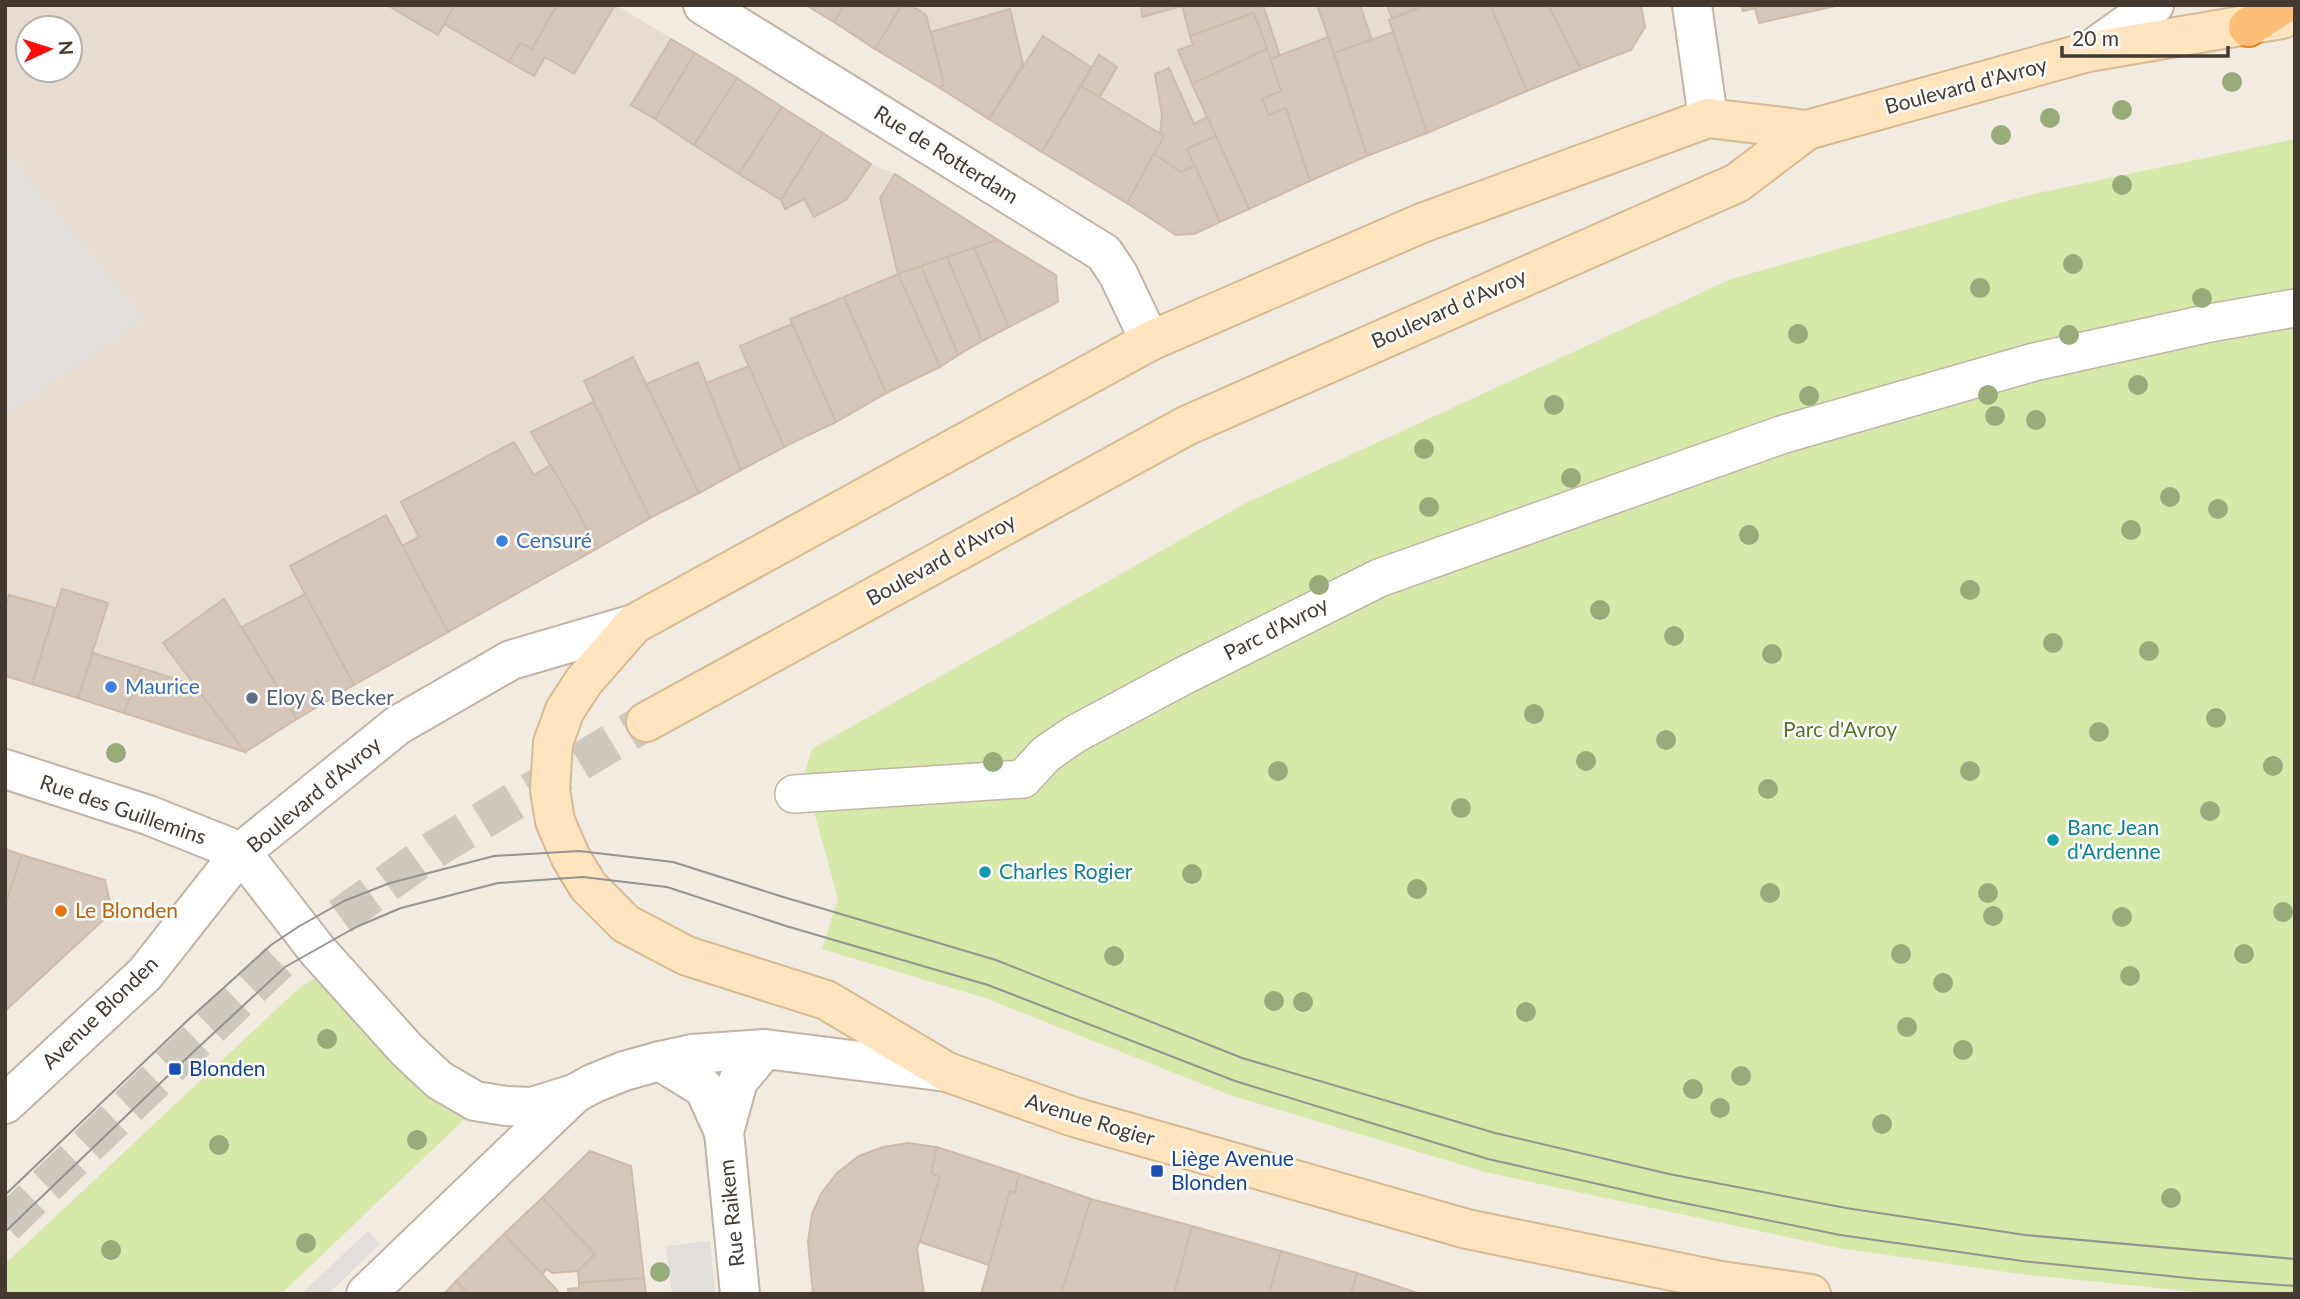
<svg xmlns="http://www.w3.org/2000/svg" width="2300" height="1299" font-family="Lato,sans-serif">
<rect width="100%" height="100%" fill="#f2ebe2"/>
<!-- residential -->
<g fill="#e6dcd0" fill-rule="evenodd">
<path d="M5 5H616L737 78 871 164 895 174 1056 275 1058 302 982 341 940 367 650 518 354 685 245 752 5 676ZM28 28H70V70H28Z"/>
<path d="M806 5H1641L1645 27 1631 50 1367 156 1194 234 1176 235Z"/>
</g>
<!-- green -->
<g fill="#d6e9a8">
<path d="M2295 139V1294L2197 1292 2020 1274 1838 1248 1485 1172 1230 1095 985 998 822 949 838 899 804 775 812 749 1244 504 1731 279 2029 195Z"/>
<path d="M342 962 472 1112 281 1294H5V1264L299 988Z"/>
</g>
<!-- parking -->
<g fill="#e2dedb">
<path d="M5 149 145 318 5 416Z"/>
<path d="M368 1231 380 1244 328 1294H301Z"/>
<path d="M710 1241 715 1294H672L666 1246Z"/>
</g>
<!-- building -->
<g fill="#d7c7ba" stroke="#cfbbaa" stroke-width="2">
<path d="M387 5H455L438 35Z"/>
<path d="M455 5H557L532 49 520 43 509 62 444 24Z"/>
<path d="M557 5H615L574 74 545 57 534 76 509 62 520 43 532 49Z"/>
<path d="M806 5H844L834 22Z"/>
<path d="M844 5H902L875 49 834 22Z"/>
<path d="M902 5H911L926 15 944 84 940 88 875 49Z"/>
<path d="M1141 5H1182V6L1142 17Z"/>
<path d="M1263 5 1280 56 1270 59 1254 13 1190 36 1182 5Z"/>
<path d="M1317 5H1360L1372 40 1334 53Z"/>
<path d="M1387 5H1425L1392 19Z"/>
<path d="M1425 5H1490L1527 91 1427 133 1389 20Z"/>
<path d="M1490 5H1548L1581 69 1527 91Z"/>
<path d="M1548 5H1641L1645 27 1631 50 1581 69Z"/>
<path d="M1741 5H1840L1759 23 1755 8 1743 11Z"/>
<path d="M1010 9 1023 64 989 119 940 88 944 84 931 32Z"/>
<path d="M1254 13 1267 49 1192 84 1178 50 1193 45 1190 36Z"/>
<path d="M1393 32 1427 133 1367 156 1334 53Z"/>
<path d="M1043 36 1091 67 1042 152 989 119Z"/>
<path d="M1328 37 1367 156 1310 181 1286 108 1269 115 1262 99 1281 91 1270 59Z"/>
<path d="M671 39 695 53 655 119 631 105Z"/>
<path d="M1267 49 1281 91 1262 99 1269 115 1286 108 1310 181 1249 209 1192 84Z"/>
<path d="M695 53 737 78 694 145 655 119Z"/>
<path d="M1099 55 1117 67 1099 98 1081 86Z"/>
<path d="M1169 68 1194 124 1207 117 1216 136 1187 149 1195 166 1181 172 1154 154 1164 136 1160 134 1162 115 1155 74Z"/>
<path d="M737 78 782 107 739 174 694 145Z"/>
<path d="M1081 86 1164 136 1127 203 1042 152Z"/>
<path d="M782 107 823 133 781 200 739 174Z"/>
<path d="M823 133 871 164 846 200 814 217 804 199 785 209 781 200Z"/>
<path d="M1216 136 1249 209 1220 222 1187 149Z"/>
<path d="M1154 154 1181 172 1195 166 1220 222 1194 234 1176 235 1127 203Z"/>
<path d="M895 174 998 240 898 274 880 198Z"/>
<path d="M998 240 1056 275 1058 302 1009 327 974 248Z"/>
<path d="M974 248 1009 327 982 341 947 257Z"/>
<path d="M947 257 982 341 958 355 921 266Z"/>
<path d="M921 266 958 355 940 367 898 274Z"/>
<path d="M898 274 940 367 886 393 844 297Z"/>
<path d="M844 297 886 393 836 422 790 319Z"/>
<path d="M792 324 836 422 784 447 740 346Z"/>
<path d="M633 357 699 493 650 518 584 381Z"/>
<path d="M698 362 741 470 699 493 646 384Z"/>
<path d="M749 366 784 447 741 470 706 383Z"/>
<path d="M593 402 650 518 598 548 531 432Z"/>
<path d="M514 442 534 475 551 465 598 548 448 632 402 546 419 537 401 502Z"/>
<path d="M386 515 448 632 354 685 290 566Z"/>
<path d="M62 589 108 603 78 698 32 684Z"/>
<path d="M305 594 354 685 297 719 242 627Z"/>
<path d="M9 595 55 608 32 684 5 676V609Z"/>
<path d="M224 599 297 719 245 752 163 643Z"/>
<path d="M93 653 141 668 124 713 78 698Z"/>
<path d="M141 668 194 685 245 752 124 713Z"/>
<path d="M5 849 22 855 5 906Z"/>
<path d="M22 855 105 880 112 912 5 1011V906Z"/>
<path d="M908 1143 937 1147 931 1173 940 1177 917 1249 924 1294H813L808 1242 812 1214 821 1194 837 1173 859 1156 883 1147Z"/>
<path d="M937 1147 1019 1174 1015 1193 1010 1191 989 1265 920 1242 940 1177 931 1173Z"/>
<path d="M590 1151 631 1166 644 1278 579 1283 578 1271 595 1254 542 1198Z"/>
<path d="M1019 1174 1091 1199 1061 1294H981L1010 1191 1015 1193Z"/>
<path d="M542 1198 595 1254 578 1271 552 1273 547 1269 542 1274 504 1234Z"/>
<path d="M1091 1199 1192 1226 1174 1294H1061Z"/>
<path d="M1192 1226 1281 1251 1269 1294H1174Z"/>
<path d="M504 1234 558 1291 555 1294H468L456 1281Z"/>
<path d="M1281 1251 1357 1273 1351 1294H1269Z"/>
<path d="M1357 1273 1421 1294H1351Z"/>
<path d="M644 1278 646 1294H569L568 1289 579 1288V1283Z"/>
<path d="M456 1281 468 1294H444Z"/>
</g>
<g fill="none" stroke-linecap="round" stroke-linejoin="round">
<!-- secondary-tunnel -->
<path stroke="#cfc8bf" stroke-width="38" stroke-dasharray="38 19" stroke-linecap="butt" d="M5 1225 280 960 435 849 646 722"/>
<defs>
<path id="pedestrian" d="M794 794 1023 779 1046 754 1075 734 1185 675 1379 578 1781 435 2034 362 2210 323 2295 308"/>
<g id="minor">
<path d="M703 5 1104 253 1118 274 1150 341"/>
<path d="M1692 5 1708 118"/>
<path d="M2088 52 2154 5"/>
<path d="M660 1061 704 1088 724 1132"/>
<path d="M5 1104 145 974 241 852 398 725 511 660 634 624"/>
<path d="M366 1294 574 1094"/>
<path d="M740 1294 724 1132 738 1081 765 1049"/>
</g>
<path id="tertiary" d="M5 769 148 815 241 852 317 950 407 1050 439 1080 475 1101 506 1106 532 1107 574 1094 592 1084 624 1071 660 1061 692 1054 765 1049 947 1072"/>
<g id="secondary">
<path d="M1807 130 1708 118 1422 223 1150 341 634 624 584 681 565 710 553 743 550 790 555 821 571 858 588 886 626 924 687 956 826 1000 947 1072 1074 1117 1467 1229 1721 1281 1811 1294"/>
<path d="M646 722 1186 426 1737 183 1807 130 2088 52 2282 19"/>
</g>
<path id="trunk" d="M2248 27 2282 5"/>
</defs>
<!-- pedestrian casing -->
<use href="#pedestrian" stroke="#c1b4a7" stroke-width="40"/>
<!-- minor casing -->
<use href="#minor" stroke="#c1b4a7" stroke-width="42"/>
<!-- tertiary casing -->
<use href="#tertiary" stroke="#c1b4a7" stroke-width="42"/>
<!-- secondary casing -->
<use href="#secondary" stroke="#d8ba91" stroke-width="42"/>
<!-- trunk casing -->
<use href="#trunk" stroke="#e4812a" stroke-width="42"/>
<!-- pedestrian -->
<use href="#pedestrian" stroke="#fff" stroke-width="37"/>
<!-- minor -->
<use href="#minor" stroke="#fff" stroke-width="38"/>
<!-- tertiary -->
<use href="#tertiary" stroke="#fff" stroke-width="38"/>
<!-- secondary -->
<use href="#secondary" stroke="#ffe5bf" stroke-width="38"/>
<!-- trunk -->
<use href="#trunk" stroke="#ffbe77" stroke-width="38"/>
<!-- tram -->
<g stroke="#939393" stroke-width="2">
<path d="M5 1195 188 1020 271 945 298 927 344 901 390 883 494 856 579 851 673 862 780 896 996 960 1242 1058 1495 1133 1669 1174 1846 1208 2025 1235 2295 1259"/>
<path d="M5 1232 175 1069 285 967 356 927 401 908 498 883 583 877 667 887 786 926 988 985 1235 1081 1488 1159 1664 1199 1840 1235 2022 1261 2198 1279 2295 1286"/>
</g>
</g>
<!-- trees -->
<g fill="#99ab7a">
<circle cx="2232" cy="82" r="10"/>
<circle cx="2122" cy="110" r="10"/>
<circle cx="2050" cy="118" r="10"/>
<circle cx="2001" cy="135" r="10"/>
<circle cx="2122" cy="185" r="10"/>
<circle cx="2073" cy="264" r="10"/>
<circle cx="1980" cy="288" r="10"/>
<circle cx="2202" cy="298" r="10"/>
<circle cx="1798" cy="334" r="10"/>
<circle cx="2069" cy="335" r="10"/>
<circle cx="2138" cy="385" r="10"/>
<circle cx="1988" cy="395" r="10"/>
<circle cx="1809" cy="396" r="10"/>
<circle cx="1554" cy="405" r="10"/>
<circle cx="1995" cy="416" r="10"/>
<circle cx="2036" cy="420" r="10"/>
<circle cx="1424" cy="449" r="10"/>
<circle cx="1571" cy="478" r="10"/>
<circle cx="2170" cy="497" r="10"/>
<circle cx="1429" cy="507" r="10"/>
<circle cx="2218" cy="509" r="10"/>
<circle cx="2131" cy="530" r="10"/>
<circle cx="1749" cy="535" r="10"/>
<circle cx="1319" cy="585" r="10"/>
<circle cx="1970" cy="590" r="10"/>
<circle cx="1600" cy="610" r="10"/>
<circle cx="1674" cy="636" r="10"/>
<circle cx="2053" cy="643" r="10"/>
<circle cx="2149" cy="651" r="10"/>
<circle cx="1772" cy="654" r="10"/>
<circle cx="1534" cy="714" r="10"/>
<circle cx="2216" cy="718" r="10"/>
<circle cx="2099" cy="732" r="10"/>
<circle cx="1666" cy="740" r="10"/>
<circle cx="116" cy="753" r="10"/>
<circle cx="1586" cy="761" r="10"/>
<circle cx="993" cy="762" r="10"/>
<circle cx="2273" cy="766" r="10"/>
<circle cx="1278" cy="771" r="10"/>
<circle cx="1970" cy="771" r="10"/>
<circle cx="1768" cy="789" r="10"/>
<circle cx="1461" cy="808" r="10"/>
<circle cx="2210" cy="811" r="10"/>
<circle cx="1192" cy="874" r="10"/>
<circle cx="1417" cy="889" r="10"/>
<circle cx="1770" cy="893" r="10"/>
<circle cx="1988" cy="893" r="10"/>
<circle cx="2283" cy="912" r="10"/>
<circle cx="1993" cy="916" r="10"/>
<circle cx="2122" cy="917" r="10"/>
<circle cx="1901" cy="954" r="10"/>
<circle cx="2244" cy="954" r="10"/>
<circle cx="1114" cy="956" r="10"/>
<circle cx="2130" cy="976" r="10"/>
<circle cx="1943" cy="983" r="10"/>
<circle cx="1274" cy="1001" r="10"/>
<circle cx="1303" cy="1002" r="10"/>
<circle cx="1526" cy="1012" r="10"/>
<circle cx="1907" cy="1027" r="10"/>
<circle cx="327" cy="1039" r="10"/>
<circle cx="1963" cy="1050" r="10"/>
<circle cx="1741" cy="1076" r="10"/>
<circle cx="1693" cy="1089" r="10"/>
<circle cx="1720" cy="1108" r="10"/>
<circle cx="1882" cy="1124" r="10"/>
<circle cx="417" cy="1140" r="10"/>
<circle cx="219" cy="1145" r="10"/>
<circle cx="2171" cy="1198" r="10"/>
<circle cx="306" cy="1243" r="10"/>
<circle cx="111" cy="1250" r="10"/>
<circle cx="660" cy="1272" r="10"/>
</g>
<!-- markers -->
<g fill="#3f7fe0" stroke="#fff" stroke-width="2.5">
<circle cx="502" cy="541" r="7"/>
<circle cx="111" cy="687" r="7"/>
</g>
<circle fill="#5c6f8a" stroke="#fff" stroke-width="2.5" cx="252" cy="698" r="7"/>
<g fill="#0f9aa8" stroke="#fff" stroke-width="2.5">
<circle cx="2053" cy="840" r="7"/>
<circle cx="985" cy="872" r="7"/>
</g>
<circle fill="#e8710a" stroke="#fff" stroke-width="2.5" cx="61" cy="911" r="7"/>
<g fill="#1a4fb4" stroke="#fff" stroke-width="2.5">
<rect x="168" y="1062" width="14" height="14" rx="3.5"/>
<rect x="1150" y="1164" width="14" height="14" rx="3.5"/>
</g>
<g text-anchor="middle" stroke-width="5" stroke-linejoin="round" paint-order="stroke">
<!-- street labels -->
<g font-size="21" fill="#443a32" stroke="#fff">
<text transform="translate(1966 86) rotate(-15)" y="7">Boulevard d'Avroy</text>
<text transform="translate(946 155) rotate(32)" y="7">Rue de Rotterdam</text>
<text transform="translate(1449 309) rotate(-24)" y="7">Boulevard d'Avroy</text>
<text transform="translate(941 560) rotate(-29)" y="7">Boulevard d'Avroy</text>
<text transform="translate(1276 629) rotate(-27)" y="7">Parc d'Avroy</text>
<text transform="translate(314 795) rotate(-40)" y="7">Boulevard d'Avroy</text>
<text transform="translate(123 810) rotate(19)" y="7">Rue des Guillemins</text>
<text transform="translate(100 1013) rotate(-44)" y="7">Avenue Blonden</text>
<text transform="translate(1090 1120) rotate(17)" y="7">Avenue Rogier</text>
<text transform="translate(732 1213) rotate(-96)" y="7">Rue Raikem</text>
</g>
<!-- shop labels -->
<g font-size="21" fill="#366cbe" stroke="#fff" text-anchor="start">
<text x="516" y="548">Censuré</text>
<text x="125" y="694">Maurice</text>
</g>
<!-- service labels -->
<g font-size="21" fill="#4e5e75" stroke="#fff" text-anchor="start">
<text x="266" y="705">Eloy &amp; Becker</text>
</g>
<!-- park labels -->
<g font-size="21" fill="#517724" stroke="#fff">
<text x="1840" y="737">Parc d'Avroy</text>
</g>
<!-- culture labels -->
<g font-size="21" fill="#0d838f" stroke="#fff" text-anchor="start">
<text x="2067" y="835">Banc Jean<tspan x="2067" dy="24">d'Ardenne</tspan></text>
<text x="999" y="879">Charles Rogier</text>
</g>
<!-- food labels -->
<g font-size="21" fill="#c56008" stroke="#fff" text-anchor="start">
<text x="75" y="918">Le Blonden</text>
</g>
<!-- transit labels -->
<g font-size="21" fill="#164399" stroke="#fff" text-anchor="start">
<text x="189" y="1076">Blonden</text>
<text x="1171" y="1166">Liège Avenue<tspan x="1171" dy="24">Blonden</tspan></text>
</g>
</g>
<!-- border -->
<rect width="2300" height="1299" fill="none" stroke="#443a32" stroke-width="14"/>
<!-- north arrow -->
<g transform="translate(49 49) rotate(86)"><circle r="33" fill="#ffffff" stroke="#b4b0ad" stroke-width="2"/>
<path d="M0-5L12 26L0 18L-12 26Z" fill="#ff0c0f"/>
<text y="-10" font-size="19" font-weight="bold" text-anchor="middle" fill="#443a32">N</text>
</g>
<!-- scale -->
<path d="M2062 46v10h166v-10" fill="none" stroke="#443a32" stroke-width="3.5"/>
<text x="2072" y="46" font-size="21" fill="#443a32" stroke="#ffffff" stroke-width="5" paint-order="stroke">20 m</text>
</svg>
